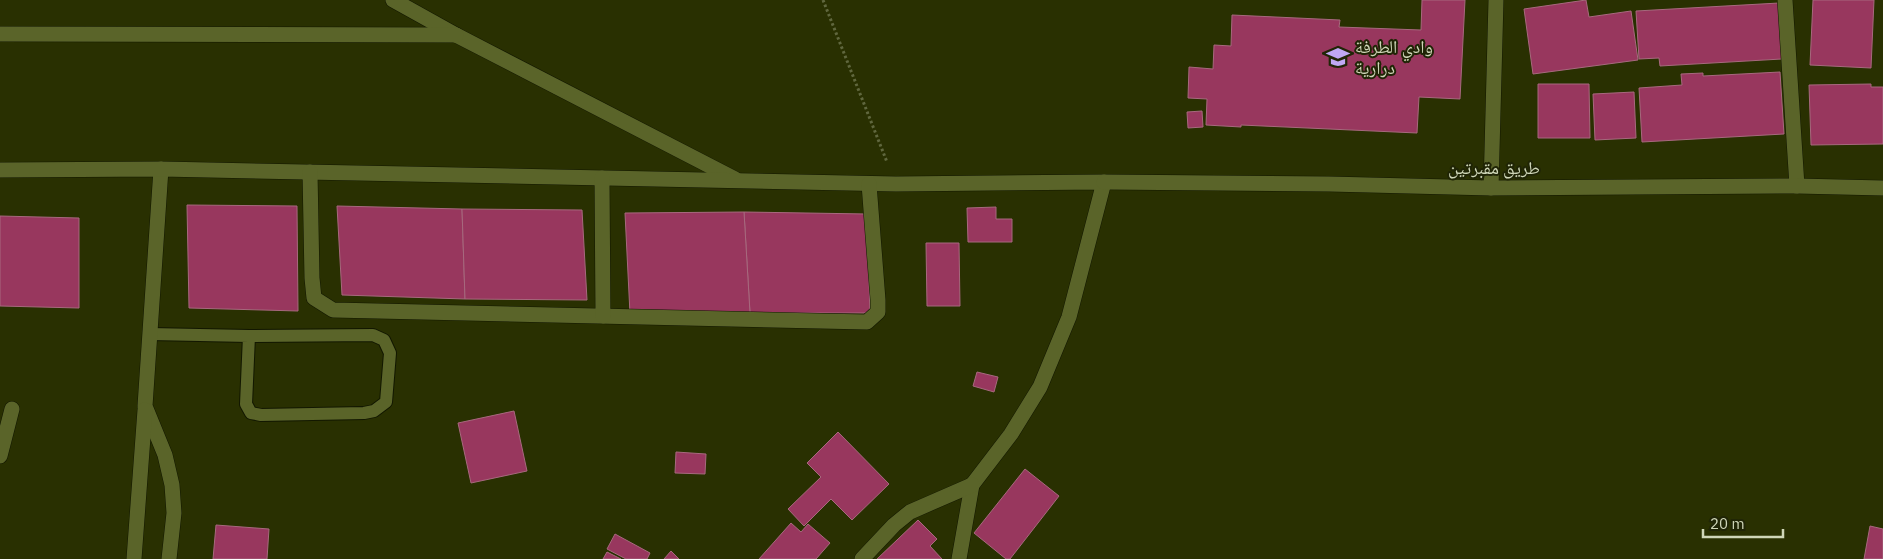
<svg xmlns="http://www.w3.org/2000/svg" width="1883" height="559" font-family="'IBM Plex Sans','Noto Naskh Arabic',sans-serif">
<rect width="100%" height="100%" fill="#293001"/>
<!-- building -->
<g fill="#98375e" stroke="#a7697e">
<path d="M1422 0H1465L1460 99 1419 97 1417 133 1241 125V127L1206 125 1207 99 1188 98 1189 67 1213 69 1214 45 1231 46 1232 15 1340 20 1339 27 1421 30Z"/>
<path d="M1586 0 1589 17 1631 11 1638 60 1533 74 1524 9Z"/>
<path d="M1813 0H1874L1871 68 1810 65Z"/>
<path d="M1779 3 1782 59 1660 66 1659 58 1639 59 1636 11Z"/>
<path d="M1780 72 1784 134 1642 142 1639 88 1682 85 1681 74 1703 73V76Z"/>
<path d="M1538 84H1589L1590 138H1538Z"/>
<path d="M1871 84V87H1883V144L1811 145 1809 85Z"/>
<path d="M1634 92 1636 138 1595 140 1593 94Z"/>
<path d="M1202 111 1203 127 1188 128 1187 112Z"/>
<path d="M187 205 297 206 298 311 189 308Z"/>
<path d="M337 206 462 209 465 299 342 295Z"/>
<path d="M996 207V219H1012V242H968L967 208Z"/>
<path d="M462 209 582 210 587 300 465 299Z"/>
<path d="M744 212 867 214 870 313H750Z"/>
<path d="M744 212 750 313 630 314 625 213Z"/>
<path d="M0 216 79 218V308L0 306Z"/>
<path d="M926 243H959L960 306H927Z"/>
<path d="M977 372 998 377 994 392 973 386Z"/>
<path d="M514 411 527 471 471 483 458 423Z"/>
<path d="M838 432 889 484 852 520 831 499 804 526 788 509 821 477 807 463Z"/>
<path d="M676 452 706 454 705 474 675 473Z"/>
<path d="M1025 469 1059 496 1010 559H1006L974 533Z"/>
<path d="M918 520 937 539 930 546 942 559H877Z"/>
<path d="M791 523 801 532 808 524 830 543 816 559H759Z"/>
<path d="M216 525 269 529 267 559H213Z"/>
<path d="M1870 526 1883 529V559H1864Z"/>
<path d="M615 534 650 553 647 559H626L607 549Z"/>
<path d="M671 551 679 559H664Z"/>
<path d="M607 552 621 559H603Z"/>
</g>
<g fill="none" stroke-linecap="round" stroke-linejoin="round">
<defs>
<path id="lane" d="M150 334 249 336 373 335 384 340 390 353 386 402 374 411 364 413 261 415 251 413 246 404 249 336"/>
<g id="street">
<path d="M393 0 456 35 735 179"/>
<path d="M1785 0 1797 186"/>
<path d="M0 34 456 35"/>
<path d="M161 169 145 406 165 455 172 485 174 513 169 559"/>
<path d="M0 170 161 169 896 184 1104 182 1069 317 1040 387 1011 434 972 485 959 559"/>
<path d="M310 172 312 278 314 298 333 310 867 322 878 312V300L869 184"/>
<path d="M602 178 603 316"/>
<path d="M1491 188 1496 0"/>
<path d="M0 456 12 409"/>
<path d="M134 559 145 410"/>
<path d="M862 559 894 525 910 512 972 485"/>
</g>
<path id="secondary" d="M1104 182 1329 184 1491 188 1797 186 1883 188"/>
</defs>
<!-- lane casing -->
<use href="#lane" stroke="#121700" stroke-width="14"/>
<!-- street casing -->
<use href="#street" stroke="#121700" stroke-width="16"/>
<!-- secondary casing -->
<use href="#secondary" stroke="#121700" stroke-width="16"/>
<!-- path -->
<path stroke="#60673e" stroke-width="3" stroke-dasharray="2.5 2.5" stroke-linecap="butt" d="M823 0 887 162"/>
<!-- lane -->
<use href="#lane" stroke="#5a6429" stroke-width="12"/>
<!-- street -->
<use href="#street" stroke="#5a6429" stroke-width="15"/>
<!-- secondary -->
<use href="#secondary" stroke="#5a6429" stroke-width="15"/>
</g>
<!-- icons -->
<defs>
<symbol id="school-bare" viewBox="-9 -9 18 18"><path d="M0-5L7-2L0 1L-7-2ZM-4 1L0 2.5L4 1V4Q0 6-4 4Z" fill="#c0a8f4" stroke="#202506" stroke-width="2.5" paint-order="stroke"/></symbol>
</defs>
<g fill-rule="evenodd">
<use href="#school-bare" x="1322" y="41" width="32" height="32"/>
</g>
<g text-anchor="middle" stroke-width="4" stroke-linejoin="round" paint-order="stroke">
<!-- poi labels -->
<g font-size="18" fill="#cfd6b8" stroke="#202506" text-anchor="start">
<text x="1355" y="53">وادي الطرفة<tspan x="1355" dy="21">درارية</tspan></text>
</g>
<!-- street labels -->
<g font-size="18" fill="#cfd6b8" stroke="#202506">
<text x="1494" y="174">طريق مقبرتين</text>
</g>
</g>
<!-- scale -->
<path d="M1703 529v8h80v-8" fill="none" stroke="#cfd6b8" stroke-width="2.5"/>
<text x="1710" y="529" font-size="15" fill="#cfd6b8" stroke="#202506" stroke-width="4" paint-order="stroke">20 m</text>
</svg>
